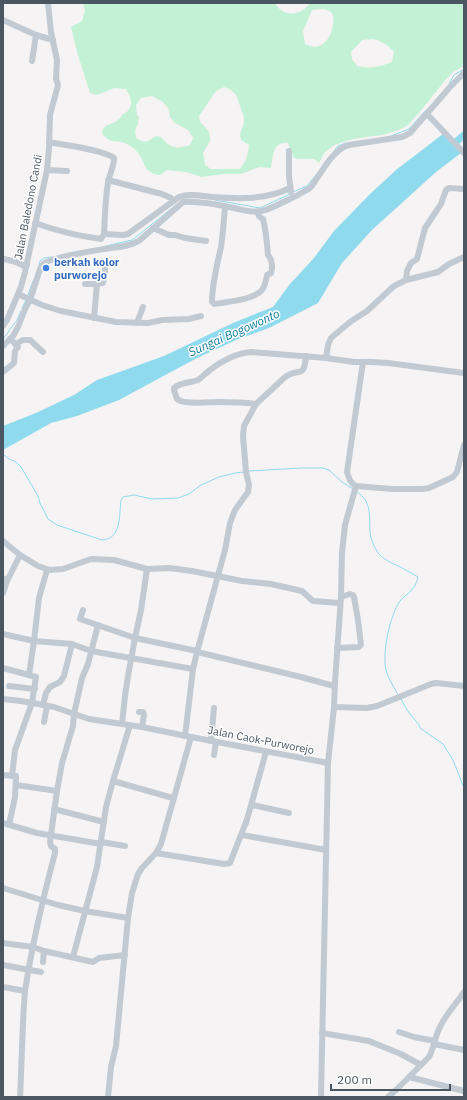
<svg xmlns="http://www.w3.org/2000/svg" width="467" height="1100" font-family="'IBM Plex Sans',sans-serif">
<rect width="100%" height="100%" fill="#f5f3f3"/>
<!-- green -->
<path fill="#c3f1d5" fill-rule="evenodd" d="M83 3H275C283 18 301 16 310 3H464V66L453 72 446 79 423 108 408 125 399 130 382 135 353 139 334 145 324 153 319 163 314 159H298L294 158 288 143C273 141 273 156 271 168L259 167 241 174H223L202 177 186 172 167 170 160 175C140 173 147 158 133 148 130 145 125 143 122 142 117 141 113 142 109 140 106 138 104 136 102 133 104 123 112 125 118 120 120 119 121 117 122 115 124 113 128 112 129 109 134 102 129 95 126 89L114 88 97 95 90 93 77 52 71 27 82 21 85 11ZM322 9C325 9 328 10 331 12 337 19 331 39 323 44 317 48 311 47 305 44L303 31 312 10ZM373 39C382 41 388 45 394 52L392 62C379 67 371 69 357 66L352 59 351 52 362 40ZM224 87 231 90 236 95 244 117V123L240 134 241 140 249 145C248 155 246 163 239 169H211L205 165 203 153 210 141V136L208 130 200 122 199 116 216 91ZM152 96 163 102 168 108 170 117 175 123 188 130 193 138 190 145C176 149 171 149 161 137L156 136C147 142 146 144 136 138L135 130 138 124 139 117 137 115 136 105 141 98Z"/>
<!-- water -->
<path fill="#90daee" d="M443 134 461 153 436 172 372 230 342 263 318 303 269 328 236 340 197 358 119 400 77 416 51 423 3 450V426L36 413 74 395 97 380 164 356 233 323 273 307 290 284 314 258 334 231 369 195 396 170Z"/>
<g fill="none" stroke-linecap="round" stroke-linejoin="round">
<!-- stream -->
<g stroke="#90daee" stroke-width="1">
<path d="M449 84 454 75 464 69"/>
<path d="M391 136 409 129 426 110"/>
<path d="M334 151 338 146 346 143"/>
<path d="M293 192 307 186 319 171"/>
<path d="M215 200 260 208 290 194"/>
<path d="M106 246 132 240 176 205"/>
<path d="M39 265 40 261 44 258 52 257"/>
<path d="M28 295 33 281"/>
<path d="M22 308 26 300"/>
<path d="M3 339 17 320 21 311"/>
<path d="M3 454 9 459 16 462 21 467 38 496 40 503 48 519 57 525 102 540C122 539 119 514 121 500L123 497 134 495 152 499 178 498 189 494 201 485 219 477 235 473 244 472"/>
<path d="M249 471 301 468H323L329 470 342 482 353 489"/>
<path d="M357 492C372 501 369 516 370 531 370 537 374 548 379 554 385 561 395 564 402 568 408 571 413 574 418 577 415 591 408 592 400 601 390 615 382 652 386 670 388 678 394 687 398 695"/>
<path d="M401 699 407 710 419 725 420 728 443 744 453 760 464 788"/>
</g>
<!-- river -->
<path stroke="#90daee" stroke-width="7" d="M450 147 464 135"/>
<!-- minor -->
<g stroke="#c1cad2" stroke-width="6">
<path d="M3 20 36 35 53 40"/>
<path d="M32 61 36 35"/>
<path d="M427 114 464 153"/>
<path d="M289 151V176L291 192"/>
<path d="M47 170 67 171"/>
<path d="M108 180 162 194 171 198 174 201"/>
<path d="M225 206C224 219 223 234 221 247 217 265 212 284 212 302L214 304C226 302 254 300 262 290 265 286 266 281 267 275L271 273C273 267 272 259 268 255 267 243 266 230 263 219 259 217 258 216 258 212"/>
<path d="M35 223C57 231 78 236 101 239L104 234C105 217 105 200 108 183 109 175 114 167 114 158 105 150 63 145 49 142"/>
<path d="M153 228 169 235H175L185 238 206 241"/>
<path d="M104 234 123 235 128 234 179 197C189 193 202 196 213 197 239 199 266 200 290 188"/>
<path d="M4 259 16 262 24 266 27 265"/>
<path d="M406 280 407 271 411 263 417 259 425 228 441 204 446 190 449 188 464 189"/>
<path d="M85 284H97"/>
<path d="M18 294 42 305 61 311 116 322 148 323 162 320 189 319 201 316"/>
<path d="M94 318 97 284 103 283 105 272V263"/>
<path d="M137 323 143 307"/>
<path d="M3 326 7 320 21 287 25 272 47 170 49 148 50 115 58 85 56 79 57 60 51 32 48 3"/>
<path d="M10 339 16 344 23 340H30L43 352"/>
<path d="M3 346 13 336 18 327 25 309 30 300 40 269C41 267 41 266 43 264 52 257 92 251 104 249 116 247 130 247 140 240L183 202C197 201 220 205 234 208 243 210 252 213 261 211 269 210 305 192 311 187 314 184 315 180 318 177 325 166 336 148 349 145L402 137 410 133 450 87 464 73"/>
<path d="M326 358 328 345 331 338 350 322 367 311 394 286 406 280 438 272 449 264 464 257"/>
<path d="M363 362 347 472C349 478 350 483 356 486L392 489H423L429 488 453 477 457 472 464 445"/>
<path d="M3 372 14 363 15 351 18 347 15 344"/>
<path d="M256 404C243 402 230 402 218 402 208 402 184 405 177 399L174 390V388C180 382 190 383 198 380 202 377 206 373 210 370 221 361 237 353 251 352L326 358 354 362H372L388 363 464 373"/>
<path d="M3 541 20 555 7 581 3 578"/>
<path d="M20 555 38 566 50 570 63 569 91 559 114 560 147 569 169 568 192 571 242 581 271 584 302 591 313 601 340 603"/>
<path d="M3 593 7 581"/>
<path d="M83 610 80 619 135 638 197 651"/>
<path d="M3 634 34 641 72 644 91 651 193 669"/>
<path d="M337 648 359 647 361 645 358 620 354 597 353 595 350 594 341 597"/>
<path d="M197 652 301 677 334 686"/>
<path d="M3 668 29 675 34 641 39 598 47 570"/>
<path d="M9 686 35 689"/>
<path d="M3 699 21 701 54 707 89 719 142 727 191 737 328 763 334 707 367 708 377 706 431 684 436 683 464 686"/>
<path d="M43 705 46 693 50 687 60 682 64 676 72 644"/>
<path d="M334 707 335 682 341 597 342 552 345 525 356 486"/>
<path d="M139 712H143L144 715 142 727"/>
<path d="M44 722 47 706"/>
<path d="M122 724 125 696 128 676 135 638 141 610 147 569"/>
<path d="M130 725 113 781 173 798"/>
<path d="M185 736 193 669 197 652 225 550 230 523 235 510 248 492 249 485 246 472 243 436 244 426 256 404 284 378C298 366 304 381 306 356"/>
<path d="M211 741 214 708"/>
<path d="M214 755 216 742"/>
<path d="M3 775 16 776 15 797 9 825"/>
<path d="M12 776 15 750 32 703 36 677 29 675"/>
<path d="M16 785 57 791"/>
<path d="M252 805 289 813"/>
<path d="M54 809 104 822"/>
<path d="M3 823 37 833 101 844"/>
<path d="M246 823 266 752"/>
<path d="M242 835 326 850"/>
<path d="M101 842 125 846"/>
<path d="M156 853 224 864 230 863 246 822"/>
<path d="M3 888 58 905 85 911 128 918 116 1046 111 1067 108 1097"/>
<path d="M128 918 132 893 138 874 142 868 156 853 161 844 191 737"/>
<path d="M3 943 33 947 44 951 93 962 99 958 125 955"/>
<path d="M73 957 97 867 106 807 113 781"/>
<path d="M43 962 44 951"/>
<path d="M3 965 41 972"/>
<path d="M3 987 25 991C32 945 43 898 55 853V849L51 846 50 842 57 791 62 763 73 726 74 714 82 678 88 664 98 625"/>
<path d="M399 1032 414 1037 435 1041"/>
<path d="M322 1033 369 1041 401 1054 421 1065"/>
<path d="M434 1044 464 1050"/>
<path d="M409 1077 464 1091"/>
<path d="M20 1097C22 1062 22 1026 25 991"/>
<path d="M321 1097 328 763"/>
<path d="M388 1097 396 1090 429 1057C434 1048 435 1036 440 1027 446 1014 456 1004 464 992"/>
</g>
</g>
<!-- markers -->
<circle fill="#3f7fe0" stroke="#fff" stroke-width="1.5" cx="46" cy="268" r="4"/>
<g text-anchor="middle" stroke-width="3" stroke-linejoin="round" paint-order="stroke">
<!-- street labels -->
<g font-size="11" fill="#4a5661" stroke="#fff">
<text transform="translate(28 207) rotate(-79)" y="4">Jalan Baledono Candi</text>
<text transform="translate(261 740) rotate(11)" y="4">Jalan Caok-Purworejo</text>
</g>
<!-- shop labels -->
<g font-size="11" font-weight="bold" fill="#366cbe" stroke="#fff" text-anchor="start">
<text x="54" y="266">berkah kolor<tspan x="54" dy="13">purworejo</tspan></text>
</g>
<!-- water labels -->
<g font-size="12" font-style="italic" fill="#0c7c9b" stroke="#fff">
<text transform="translate(234 333) rotate(-24)" y="4">Sungai Bogowonto</text>
</g>
</g>
<!-- border -->
<rect width="467" height="1100" fill="none" stroke="#4a5661" stroke-width="8"/>
<!-- scale -->
<path d="M331 1084v6h119v-6" fill="none" stroke="#4a5661" stroke-width="2"/>
<text x="337" y="1084" font-size="12" fill="#4a5661" stroke="#ffffff" stroke-width="3" paint-order="stroke">200 m</text>
</svg>
